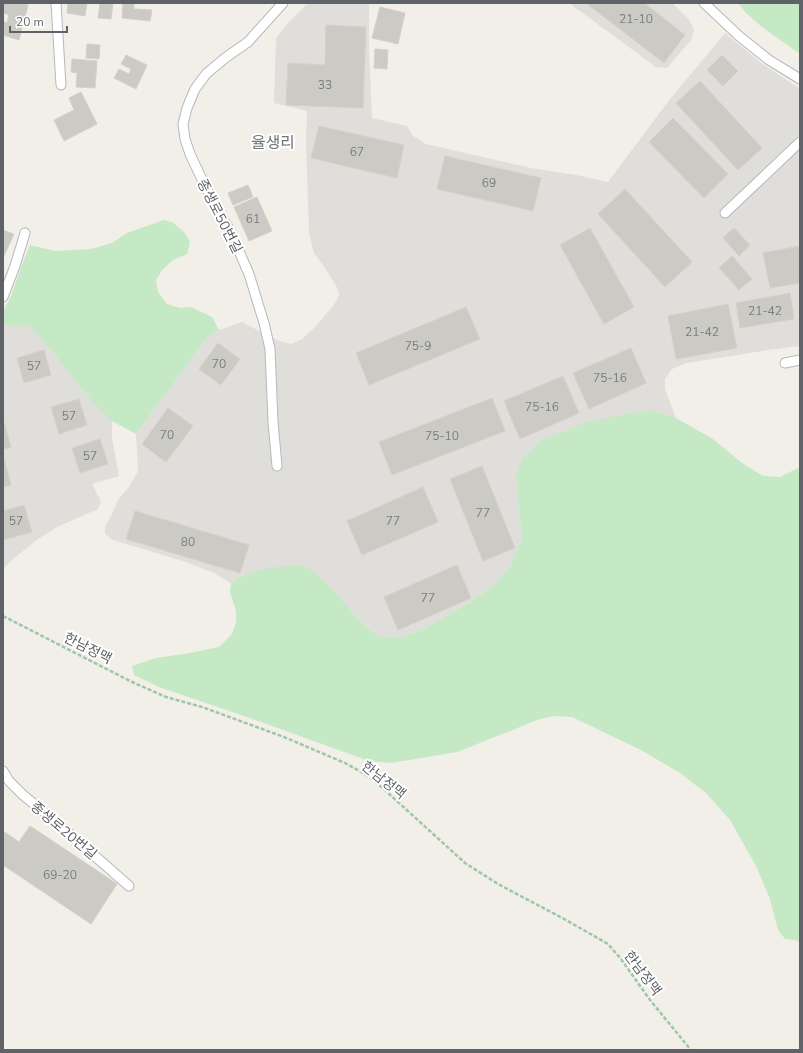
<svg xmlns="http://www.w3.org/2000/svg" width="803" height="1053" font-family="'Nunito Sans','Noto Sans KR',sans-serif">
<rect width="100%" height="100%" fill="#f1efe8"/>
<!-- industrial -->
<g fill="#e0deda">
<path d="M308 3H369V47L372 118 407 126 413 136 426 144 531 168 576 175 608 182 670 99 725 33 761 63 800 89V346L768 350 687 363 672 369 665 379V389L676 418 655 411 516 478 522 538 511 565 495 584 472 601 426 628 402 637 388 638 378 636 362 623 344 602 326 583 244 575 231 583 214 573 183 561 113 540 105 534V526L111 516 119 498 129 487 138 471 136 434 208 336 219 330 242 322 279 341 291 344 302 339 313 329 334 305 339 295 338 289 323 265 314 253 309 233 306 143 307 111 274 103 276 38 287 24Z"/>
<path d="M569 3H672L689 20 694 30 691 40 667 68 656 67Z"/>
<path d="M3 325 6 326 18 325 27 326 34 331 52 351 84 392 112 421V438L119 476 92 484 101 502 98 509 57 527 38 539 13 559 3 569Z"/>
</g>
<!-- green -->
<g fill="#c5e8c5">
<path d="M738 3H800V54C779 38 753 24 738 3Z"/>
<path d="M164 220 172 222 184 232 190 242 187 254 173 260 163 269 156 280 158 292 167 304 180 308 191 307 212 317 219 330 208 336 136 434 112 421 101 410 84 392 52 351 34 331 27 326 18 325 6 326 3 325V312L11 296 20 270 30 245 55 251 91 249 112 243 127 233Z"/>
<path d="M655 411 676 418 713 439 742 463 763 476 780 477 800 467V942L795 940 785 939 778 930 770 899 756 866 730 820 706 793 680 773 641 750 572 717 555 716 540 719 457 752 391 763 369 761 261 722 159 687 134 675 132 666 156 658 190 653 219 647 232 634 236 622V611L230 592 231 583 244 575 269 568 294 565 309 569 326 583 344 602 362 623 378 636 388 638 402 637 426 628 472 601 495 584 511 565 522 538 516 478 522 459 541 441 586 422 633 413Z"/>
</g>
<!-- building -->
<g fill="#cccac5" stroke="#d6d1c6">
<path d="M3 3H19L28 5 19 40 3 35V21L7 23 9 15 3 13Z"/>
<path d="M68 3H87L85 16 67 13Z"/>
<path d="M100 3H113L111 19 98 18Z"/>
<path d="M123 3H134V9L152 10 150 21 122 18Z"/>
<path d="M586 3H644L685 35 664 63Z"/>
<path d="M380 7 405 13 398 44 372 38Z"/>
<path d="M326 25 366 27 363 108 286 105 288 63 325 65Z"/>
<path d="M87 44 100 45 99 59 86 58Z"/>
<path d="M375 49 388 50 387 69 374 68Z"/>
<path d="M126 55 147 65 136 89 114 78 119 69 129 74 131 69 121 64Z"/>
<path d="M722 55 738 71 723 86 707 70Z"/>
<path d="M72 59 97 61 95 88 76 87 77 73 71 72Z"/>
<path d="M700 81 762 148 738 170 676 103Z"/>
<path d="M81 92 97 124 64 141 54 120 74 110 69 98Z"/>
<path d="M673 118 728 174 704 198 649 142Z"/>
<path d="M319 126 404 145 397 178 311 158Z"/>
<path d="M445 156 541 178 533 211 437 189Z"/>
<path d="M248 185 253 197 233 205 228 193Z"/>
<path d="M625 189 692 262 665 287 598 214Z"/>
<path d="M257 197 272 231 249 241 234 207Z"/>
<path d="M590 228 634 307 604 324 560 245Z"/>
<path d="M734 228 750 245 739 256 723 238Z"/>
<path d="M3 230 14 234 3 258Z"/>
<path d="M800 246V283L770 288 763 253Z"/>
<path d="M732 256 752 279 739 290 719 268Z"/>
<path d="M790 293 794 319 740 328 736 303Z"/>
<path d="M728 304 737 348 676 359 668 316Z"/>
<path d="M466 307 480 339 369 385 356 353Z"/>
<path d="M218 343 240 359 221 385 199 369Z"/>
<path d="M631 348 646 383 589 409 573 373Z"/>
<path d="M44 350 51 375 24 383 17 358Z"/>
<path d="M563 376 579 413 520 439 504 401Z"/>
<path d="M492 398 505 431 392 475 379 442Z"/>
<path d="M79 399 87 425 59 434 51 407Z"/>
<path d="M168 408 193 426 166 462 142 444Z"/>
<path d="M3 422H4L11 447 3 449Z"/>
<path d="M100 439 108 464 80 473 72 448Z"/>
<path d="M3 459H4L11 485 3 487Z"/>
<path d="M482 466 515 548 483 561 450 479Z"/>
<path d="M423 487 438 522 362 555 347 521Z"/>
<path d="M24 505 32 532 3 540V511Z"/>
<path d="M135 511 249 545 240 573 126 539Z"/>
<path d="M457 565 471 598 398 630 384 597Z"/>
<path d="M30 826 117 884 91 924 3 865V831L19 842Z"/>
</g>
<g fill="none" stroke-linecap="round" stroke-linejoin="round">
<defs>
<g id="lane">
<path d="M56 3 61 85"/>
<path d="M704 3 739 36 769 60 800 79"/>
<path d="M725 213 800 142"/>
<path d="M3 297 15 266 25 233"/>
<path d="M785 363 800 360"/>
<path d="M277 466 273 422 270 349 264 323 249 274 231 233 206 188 190 154 185 139 183 124 187 108 195 89 206 74 225 58 248 42 283 3"/>
<path d="M3 771 9 781 23 795 55 821 129 886"/>
</g>
</defs>
<!-- lane casing -->
<use href="#lane" stroke="#b5b8bc" stroke-width="11"/>
<!-- path -->
<path stroke="#9cc7a9" stroke-width="2.5" stroke-dasharray="4 2" stroke-linecap="butt" d="M3 616 132 682 166 697 202 707 284 737 345 763 363 773 376 782 465 863 498 884 566 920 608 944 621 959 650 1000 691 1050"/>
<!-- lane -->
<use href="#lane" stroke="#fff" stroke-width="9"/>
</g>
<g text-anchor="middle" stroke-width="4" stroke-linejoin="round" paint-order="stroke">
<!-- number labels -->
<g font-size="12" fill="#7a7d7f">
<text x="636" y="23">21-10</text>
<text x="325" y="89">33</text>
<text x="357" y="156">67</text>
<text x="489" y="187">69</text>
<text x="253" y="223">61</text>
<text x="765" y="315">21-42</text>
<text x="702" y="336">21-42</text>
<text x="418" y="350">75-9</text>
<text x="219" y="368">70</text>
<text x="34" y="370">57</text>
<text x="610" y="382">75-16</text>
<text x="542" y="411">75-16</text>
<text x="69" y="420">57</text>
<text x="167" y="439">70</text>
<text x="442" y="440">75-10</text>
<text x="90" y="460">57</text>
<text x="483" y="517">77</text>
<text x="16" y="525">57</text>
<text x="393" y="525">77</text>
<text x="188" y="546">80</text>
<text x="428" y="602">77</text>
<text x="60" y="879">69-20</text>
</g>
<!-- street labels -->
<g font-size="14" fill="#5f6368" stroke="#fff">
<text transform="translate(220 216) rotate(63)" y="5">종생로50번길</text>
<text transform="translate(88 648) rotate(27)" y="5">한남정맥</text>
<text transform="translate(384 780) rotate(38)" y="5">한남정맥</text>
<text transform="translate(64 830) rotate(40)" y="5">종생로20번길</text>
<text transform="translate(643 973) rotate(53)" y="5">한남정맥</text>
</g>
<!-- quarter labels -->
<g font-size="16" fill="#70757a" stroke="#fff">
<text x="273" y="148">율생리</text>
</g>
</g>
<!-- border -->
<rect width="803" height="1053" fill="none" stroke="#5f6368" stroke-width="8"/>
<!-- scale -->
<path d="M10 26v6h57v-6" fill="none" stroke="#5f6368" stroke-width="2"/>
<text x="16" y="26" font-size="12" fill="#5f6368" stroke="#ffffff" stroke-width="3" paint-order="stroke">20 m</text>
</svg>
